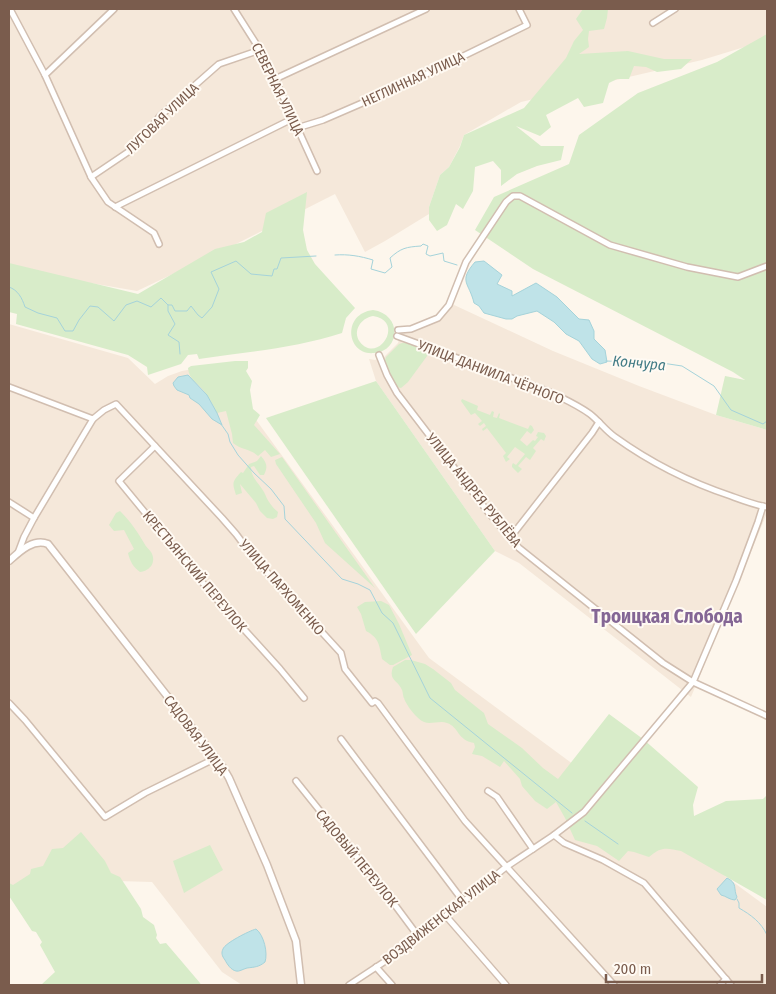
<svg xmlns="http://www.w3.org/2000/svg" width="776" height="994" font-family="'Fira Sans Condensed',sans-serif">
<rect width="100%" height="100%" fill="#fdf6ec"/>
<!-- residential -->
<g fill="#f5e8da">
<path d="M9 9H767V40L702 60 521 102 464 135 460 146 449 167 440 175 429 207V214L385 241 365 252 335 194 236 244 137 291 9 269Z"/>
<path d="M452 304 553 351 639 386 716 415 767 430V513L691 697 519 563 495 551 376 381 369 359 375 360 384 357 398 343 401 332 417 331 434 322 445 314Z"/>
<path d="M9 324 128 358 155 384 168 376 182 371 198 368 217 366 429 658 767 907V985H242L222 972 152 882 117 881 9 895Z"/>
</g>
<!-- green -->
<g fill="#d8ecc9" fill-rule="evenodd">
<path d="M583 9H608L607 18 604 29 589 31 588 39 589 47 579 54 628 51 664 59H692L681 69 657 72 646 67 634 66 629 79H617L609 83 603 103 584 107 578 98 546 115 551 127 540 136 516 126 541 146H564L561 160 537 166 517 174 501 186V170L493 161 475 167 473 191 463 209 456 204 447 225 437 231 429 220V207L440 175 449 167 460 147 464 135 524 108 566 58 574 41 583 30 576 19Z"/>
<path d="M767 34V430L716 415 725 376 745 380 733 372 533 269 475 230 494 197 569 164 579 135 638 93 717 62Z"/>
<path d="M307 192 303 230 307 250 315 264 355 308 346 318 342 333C296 348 247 352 199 359L197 354 188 355 181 364 148 375 147 367 128 355 16 324 17 314 9 312V263L138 294 215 249 244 242 262 232 266 213Z"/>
<path d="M373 310C402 314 401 351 374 353 347 356 341 314 373 310ZM373 316C406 321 378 365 360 342 352 331 361 318 373 316Z"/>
<path d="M402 343H406L430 352 408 382 401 388 397 387 385 365V360L386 357 399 344Z"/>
<path d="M235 361H248V368L246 371 252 381 250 390 253 409 260 415 254 425 280 454 271 457 265 450 258 456C251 449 241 450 233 443L232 434 226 411 217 413C213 405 209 397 204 391 197 382 189 380 188 368L191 366Z"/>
<path d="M376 381 495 551 416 634 266 418Z"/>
<path d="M462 399 478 406 477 410 490 415 492 411 494 412 493 417 497 418 499 413 500 414 499 418 528 429 530 425 532 426 534 430 531 434 527 431 520 440 527 446 533 440 535 441 538 437 536 436 538 432 544 433 546 436 544 441 541 439 533 448 536 451 530 460 526 457 518 466 522 469 518 473 512 467V465L513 463 516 465 525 454 515 447 507 457 510 459 506 462 503 456 506 453 487 428 483 431 482 429 486 426 484 423 480 426 478 424 482 421 475 413 471 415 461 401Z"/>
<path d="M261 456C267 463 268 467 264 475H260L254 466 251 467C251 478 259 483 264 492 268 501 270 505 278 512L277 517 273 519 267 518 260 511 256 503 240 484 242 493 236 495C232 483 232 482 241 472L243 473 249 464 257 461Z"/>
<path d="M282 457 375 588 325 543 316 523 276 464 275 460Z"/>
<path d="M120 511C130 521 137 531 144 543 146 547 149 549 151 552 157 562 150 571 140 572 133 567 130 561 128 553L134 549 124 530 114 531 109 525 116 513Z"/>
<path d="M381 601 389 605 399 624 412 655 393 665H390L382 659C379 644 379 638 366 631L361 614 357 607 365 602Z"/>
<path d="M405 660H411L425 664 433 669 451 683 455 690 484 713 488 724 522 748 543 768 558 779 609 714 643 739 698 787 693 805 694 816 726 801 763 799 767 795V900L681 851C667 848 661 846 649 857L634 852 628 851 619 861 597 846 575 840 565 818 556 802 547 809 535 801 522 786 520 779 504 761 500 767 482 756 472 754 475 747 474 743C457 740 459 727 447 723 440 720 431 725 424 722 417 719 406 705 404 698 403 697 403 692 402 690 398 680 388 681 393 667Z"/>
<path d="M81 832 105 861 111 873 120 877 141 909 143 917 154 925 157 935 156 938 160 944 166 943 200 983 201 985H41L55 972 40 945 42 942 36 932 32 931 9 896V883L13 885 30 874 31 869 43 866 52 849 63 848Z"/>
<path d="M210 845 223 870 184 893 173 861Z"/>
</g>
<!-- water -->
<g fill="#bfe3e8" stroke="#a5d3da">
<path d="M484 261 502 275 497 284 512 291V296L536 283 557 297 579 319 589 320 594 331V339L605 350 607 362 600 364 592 359 579 341 566 334 554 322 537 311 517 316 512 319H506L484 313 479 306 474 303C469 282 458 282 475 262Z"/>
<path d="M188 375 207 395 217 413 222 425 212 419 199 404 190 398 189 395 177 390 174 386 173 383 178 377Z"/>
<path d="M727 878C738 883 733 889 737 897L735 900C730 900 726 896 721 895L717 889Z"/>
<path d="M256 929C264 935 268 953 265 962 259 967 255 967 247 968 243 969 239 972 236 971 231 970 227 964 225 960 222 956 221 953 223 949 225 943 249 931 256 929Z"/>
</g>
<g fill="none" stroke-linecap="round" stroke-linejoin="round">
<!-- stream -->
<g stroke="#a5d3da" stroke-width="1">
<path d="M335 255C348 254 360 256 373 260L371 269 385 273 392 267 390 258C401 248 406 247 421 246L423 244 428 246 426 254 430 256 443 253 444 261 457 265"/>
<path d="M9 287C18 290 22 298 25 307L38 313 57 318 65 331H73L79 320 90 306 98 307 114 321 126 305 137 301 151 307 161 298 168 305H172L175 311H187L191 306 198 315 202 318 212 307 219 289 211 272 236 261 251 274 272 276 274 269H277L281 258 316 256"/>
<path d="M168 305V311L175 324 168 335 179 342 180 354"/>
<path d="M606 361 662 363 682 366 714 386 731 410 763 424 767 421"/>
<path d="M221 424 228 434 230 442 238 455 254 473 271 489 284 506 285 519 342 579 358 584 370 590 382 613 393 623 430 698 572 813"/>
<path d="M585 821 618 844"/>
<path d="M737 899 739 903V908C751 915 761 922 767 935"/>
</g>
<defs>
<g id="minor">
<path d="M10 9 45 75 91 177 108 202 154 233 159 244"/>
<path d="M234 9 260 50 275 79 317 171"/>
<path d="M653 23 675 9"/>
<path d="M45 75 114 9"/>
<path d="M275 79 426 9"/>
<path d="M297 128 323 120 404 85 527 25 519 9"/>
<path d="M91 177 134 148 160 116 219 64 260 50"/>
<path d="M115 207 292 119"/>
<path d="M398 330 411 329 438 318 449 305 466 262 506 202 513 196H520L610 245 687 267 738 277 767 266"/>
<path d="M397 336 550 392C564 399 578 405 590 414 599 421 606 431 615 437 651 463 689 482 731 496 742 500 755 505 767 507"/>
<path d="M379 355 387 375 397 393 488 512 519 548 663 663 693 682 767 716"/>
<path d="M9 387 93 419 104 410 116 404 155 446 222 518 236 534 254 558 341 653 345 669 372 703 375 701 378 703 465 821 614 985"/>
<path d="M155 446 119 481 212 594 280 669 304 698"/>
<path d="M9 502 34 518"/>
<path d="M510 538 592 433 599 422"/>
<path d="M18 553 24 537 34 518 93 419"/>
<path d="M9 703 25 720 105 817 145 793 216 758"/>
<path d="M341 739 463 901"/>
<path d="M296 781 389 897 418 936"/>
<path d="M488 791 497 797 533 849"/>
<path d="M554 835 584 812 693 682 736 581 758 522 763 506"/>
<path d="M446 916 506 985"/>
<path d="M376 967 392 985"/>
<path d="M349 985 390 958 446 916 506 867 554 835 564 843 603 860 644 883 731 985"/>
<path d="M720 985 726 979"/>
</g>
<path id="tertiary" d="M9 561C19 552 33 538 48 544L222 766 229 778 267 865 296 941 301 985"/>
</defs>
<!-- minor casing -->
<use href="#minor" stroke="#d1beb0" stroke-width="8"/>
<!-- tertiary casing -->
<use href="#tertiary" stroke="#d1beb0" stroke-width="9"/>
<!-- minor -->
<use href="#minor" stroke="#fff" stroke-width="5"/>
<!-- tertiary -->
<use href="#tertiary" stroke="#fff" stroke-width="6"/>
</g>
<g text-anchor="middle" stroke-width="4" stroke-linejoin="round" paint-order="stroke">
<!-- street labels -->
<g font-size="14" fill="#7a5c4d" stroke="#fffaf3">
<text transform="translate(413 79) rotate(-25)" y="5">НЕГЛИННАЯ УЛИЦА</text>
<text transform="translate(278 89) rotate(64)" y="5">СЕВЕРНАЯ УЛИЦА</text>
<text transform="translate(162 118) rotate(-44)" y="5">ЛУГОВАЯ УЛИЦА</text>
<text transform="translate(491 372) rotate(21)" y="5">УЛИЦА ДАНИИЛА ЧЁРНОГО</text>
<text transform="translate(474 490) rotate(51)" y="5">УЛИЦА АНДРЕЯ РУБЛЁВА</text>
<text transform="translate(195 571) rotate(50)" y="5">КРЕСТЬЯНСКИЙ ПЕРЕУЛОК</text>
<text transform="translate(282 587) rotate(49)" y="5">УЛИЦА ПАРХОМЕНКО</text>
<text transform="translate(196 735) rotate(53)" y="5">САДОВАЯ УЛИЦА</text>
<text transform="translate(357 858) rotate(51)" y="5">САДОВЫЙ ПЕРЕУЛОК</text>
<text transform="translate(441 917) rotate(-38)" y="5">ВОЗДВИЖЕНСКАЯ УЛИЦА</text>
</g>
<!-- water labels -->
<g font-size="15" font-style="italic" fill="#437c86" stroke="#fffaf3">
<text transform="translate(639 363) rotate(5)" y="5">Кончура</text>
</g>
<!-- district labels -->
<g font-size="19" font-weight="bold" fill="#846695" stroke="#fffaf3">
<text x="667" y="623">Троицкая Слобода</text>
</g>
</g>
<!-- border -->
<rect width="776" height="994" fill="none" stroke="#7a5c4d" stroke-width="20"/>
<!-- scale -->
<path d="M606 974v8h156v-8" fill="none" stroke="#7a5c4d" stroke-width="2.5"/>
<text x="614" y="974" font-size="15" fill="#7a5c4d" stroke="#fffaf3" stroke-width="4" paint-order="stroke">200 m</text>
</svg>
